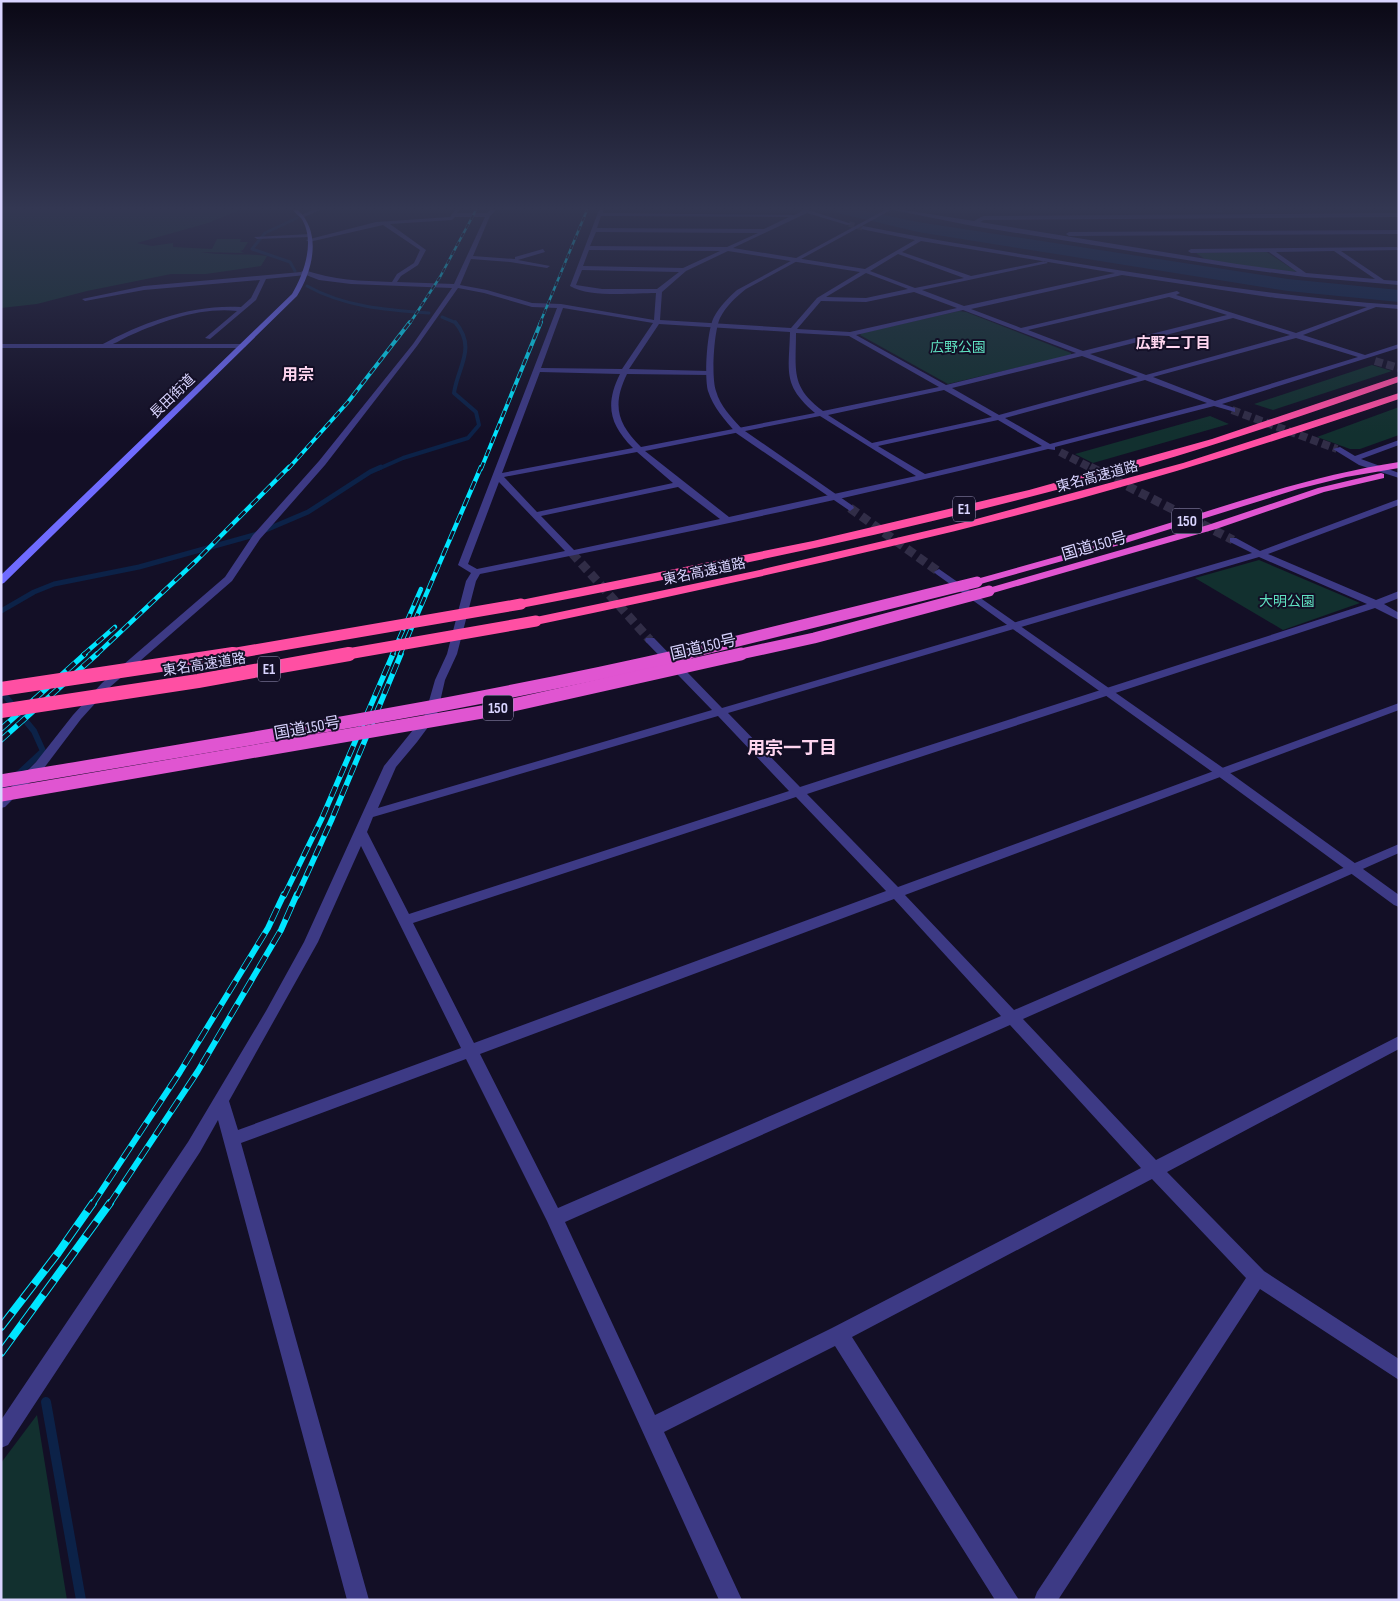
<svg xmlns="http://www.w3.org/2000/svg" width="1400" height="1601" font-family="'Sofia Sans Condensed','Noto Sans JP',sans-serif">
<rect width="100%" height="100%" fill="#130f26"/>
<!-- green -->
<g fill="#12302f">
<path d="M1 210H240L208 223 137 243 152 246 173 243V247L212 249 217 239H241L240 242H248L243 250 240 251 244 253 201 252C223 256 245 253 267 256L261 266 206 274H171L87 291 37 304 1 308Z"/>
<path d="M1265 251 1297 272 1208 261 1196 253Z"/>
<path d="M959 311 966 312 1071 353V355L948 384 860 335 862 333Z"/>
<path d="M1372 365 1392 371 1273 410 1254 404Z"/>
<path d="M1399 407V435L1360 449H1350L1317 437Z"/>
<path d="M1210 416 1229 424 1093 463 1075 454Z"/>
<path d="M1259 560 1360 603 1283 630 1195 578Z"/>
<path d="M37 1415 67 1600H1V1463Z"/>
</g>
<g fill="none" stroke-linecap="round" stroke-linejoin="round">
<!-- stream-far4 -->
<g stroke="#0c2248" stroke-width="3">
<path d="M1217 210 1221 212"/>
<path d="M310 211 314 210"/>
<path d="M295 271 290 262 252 249 265 233 297 218"/>
<path d="M307 286C345 307 386 310 429 313"/>
<path d="M442 317 456 323"/>
</g>
<!-- stream-far3 -->
<path stroke="#0c2248" stroke-width="4" d="M378 469 403 458 468 438 479 425 476 412 454 393C458 366 477 348 455 322"/>
<!-- stream-far2 -->
<path stroke="#0c2248" stroke-width="5" d="M1 611 34 592 54 584 139 567 254 535 308 512 370 472 381 467"/>
<!-- stream-far1 -->
<path stroke="#0c2248" stroke-width="6" d="M1 691 34 731 43 751 1 790"/>
<!-- stream -->
<path stroke="#0c2248" stroke-width="10" d="M46 1402 81 1600"/>
<!-- river -->
<path fill="#0c2248" fill-rule="evenodd" d="M835 210H860L918 222 1288 279 1399 290V302L1288 291 918 232 838 213Z"/>
<!-- minor-tunnel-far2 -->
<path stroke="#312d47" stroke-width="5.5" stroke-dasharray="5.5 3" stroke-linecap="butt" d="M849 224 863 228"/>
<!-- minor-tunnel-far1 -->
<g stroke="#312d47" stroke-width="8" stroke-dasharray="8 4" stroke-linecap="butt">
<path d="M1375 361 1399 368"/>
<path d="M1232 410 1337 449"/>
<path d="M1060 452 1093 469"/>
</g>
<!-- minor-tunnel -->
<g stroke="#312d47" stroke-width="9" stroke-dasharray="9 5" stroke-linecap="butt">
<path d="M1090 467 1233 540"/>
<path d="M572 553 650 640"/>
</g>
<!-- tertiary-tunnel -->
<path stroke="#312d47" stroke-width="9" stroke-dasharray="9 5" stroke-linecap="butt" d="M850 508 939 572"/>
<!-- minor -->
<g fill="#3d3a85" fill-rule="evenodd">
<path d="M313 210H320L304 217 299 216Z"/>
<path d="M455 210H459L457 213H487L490 210H496L490 216 473 256 515 259V257L543 249 545 252 518 260 550 266 547 268 510 262 471 259 460 285 487 290 532 303 561 304 654 320 656 293C633 293 590 298 570 286L599 210H603V213L795 215 802 211 801 210H808L852 224 847 225 807 213 733 248 865 269 915 240 861 229 863 226C931 240 1000 250 1068 262 1178 280 1288 298 1399 305V309L1376 307 1303 335 1365 355 1399 344V348L1222 404 1235 408V412L1214 406 1055 447V450L1048 449C860 497 670 536 480 574L476 581 457 654 445 680 437 715 417 742 396 767 378 808 712 710 646 642 645 640 646 638H654L722 708 1252 553 1230 542V538H1236L1260 551 1399 499V505L1268 554 1376 600 1399 591V598L1384 604 1399 613V620L1375 608 807 794 898 887 1399 703V710L905 895 1014 1010 1399 844V853L1023 1019 1156 1160 1399 1036V1049L1167 1172 1264 1271 1399 1359V1380L1260 1289 1058 1600H1034L1037 1592 1246 1278 1152 1179 852 1337 1019 1600H995L835 1346 664 1432 742 1600H719L547 1221 466 1059 241 1143 369 1600H347L218 1120 200 1152 8 1445 1 1448V1420L188 1142 266 1011 304 942 384 766 425 715 435 680 447 654 466 581 471 573 458 565 557 308 532 307 484 293 458 288 417 346 325 465 260 539 232 581 110 687 81 719 44 768 5 807 1 808V797L36 762 73 715 102 683 225 577 253 535 319 461 413 344 452 288 351 284 319 280 306 275 266 279 256 300 210 339 205 338 237 311C201 307 163 321 131 335 122 339 113 345 103 348L100 346 101 345C143 322 193 304 241 307L251 298 260 280 144 290 85 301 82 299 144 286 301 272 304 270C334 280 360 281 392 282L397 274 414 263 420 250 383 225 309 242 306 240 376 222 450 217ZM601 216 789 217 764 229 597 228ZM455 217H485L454 284 397 282 401 276 418 265 426 250 390 224 452 220ZM596 232 758 233 727 247 590 246ZM921 241 1115 273 964 306 922 290 1048 263 1045 261 971 276 902 252ZM589 250 720 251 683 268 583 266ZM728 251 860 272 817 298 791 328 660 320 662 292 686 271ZM898 254 964 278 915 288 870 271ZM582 270 679 272 657 289H602L576 285ZM866 273 908 289 866 298 826 297ZM1122 275 1276 298 1367 307 1296 333 1176 295 1180 293 1177 291 1021 328 971 309ZM914 292 957 308 850 332 797 329 821 301 866 302ZM1169 297 1227 315 1083 351 1028 330ZM563 308 653 323 622 369 541 368ZM963 310 1076 353 946 385 856 335ZM1233 318 1290 335 1146 375 1090 354ZM659 324 790 332C789 372 782 385 815 413L641 447C617 423 612 405 627 374L709 375 713 373 709 371 629 369ZM796 333 849 336 939 387 823 411C790 387 796 370 796 333ZM1296 338 1358 357 1215 401 1153 377ZM1082 356 1138 377 999 415 952 388ZM540 372 620 374C605 404 609 424 633 448L502 473ZM1145 380 1207 403 1050 444 1005 418ZM944 390 992 417 872 443 828 415ZM820 416 916 476 729 517 645 451ZM998 420 1042 446 925 474 878 446ZM637 452 673 483 537 512 504 477ZM499 482 565 551 477 569 468 564ZM678 487 720 519 574 550 541 516ZM1259 557 1367 604 800 787 728 713ZM718 716 789 791 409 914 367 832 373 817ZM796 797 886 891 474 1043 413 923ZM361 846 461 1048 238 1130 229 1101 318 942ZM894 899 1001 1016 558 1208 480 1054ZM1010 1025 1141 1168 832 1328 655 1415 565 1222Z"/>
<path d="M893 210H904L974 221 983 216 1399 213V217L984 220 980 222 1237 264 1297 272 1269 252 1191 253 1188 251 1191 249 1397 247 1399 250 1341 251 1384 280 1399 281V285L1305 277 1237 268 973 226ZM1334 251 1375 279 1306 273 1276 252Z"/>
<path d="M1399 230V234L1069 236 1066 234 1069 232Z"/>
<path d="M311 234 309 237 257 239 254 237Z"/>
<path d="M1399 440V445L1361 459 1399 473V478L1359 465 1333 449 1340 447 1355 456Z"/>
</g>
<!-- tertiary -->
<g fill="#3d3a85" fill-rule="evenodd">
<path d="M885 210H891L746 289C736 297 726 306 720 318 714 331 711 377 716 391 720 406 732 418 742 429L853 506 854 508 850 511 736 433C725 420 713 407 708 391 704 376 707 330 714 317 720 306 728 298 737 290Z"/>
<path d="M1 344H243L246 346 243 348H1Z"/>
<path d="M939 569 1226 770 1399 895V907L1394 905 1218 776 936 574 934 572Z"/>
</g>
<!-- secondary -->
<path fill="#6f6bff" fill-rule="evenodd" d="M293 210H298C322 233 313 270 297 296L4 583 1 584V575L292 294C304 274 316 240 301 218 298 215 295 213 293 210Z"/>
<!-- trunk -->
<g fill="#e055d1" fill-rule="evenodd">
<path d="M1399 462V468L1346 477 1298 489 1116 546 977 585 972 582 973 580C1046 560 1118 539 1189 517 1258 495 1327 473 1399 462Z"/>
<path d="M1381 473 1384 474V478L1324 492 1216 529 993 593H985L984 591 985 589 1208 525 1318 488Z"/>
</g>
<!-- motorway -->
<g fill="#ff4fa3" fill-rule="evenodd">
<path d="M1399 376V382C1314 412 1229 441 1143 466 939 525 730 567 521 608L515 604 521 600 813 541 1029 490 1212 439Z"/>
<path d="M1399 393V399C1294 435 1189 469 1082 498 902 547 719 586 536 625L530 621 536 617 755 571 969 521 1183 463Z"/>
</g>
<defs>
<g id="rail-far5">
<path d="M410 323 440 277 476 210"/>
<path d="M540 323 587 210"/>
</g>
<g id="rail-far4">
<path d="M288 469 348 402 410 322"/>
<path d="M481 469 541 322"/>
</g>
<g id="rail-far3">
<path d="M83 655 115 627"/>
<path d="M96 655 197 560 289 467"/>
<path d="M392 655 421 589"/>
<path d="M400 655 481 467"/>
</g>
<g id="rail-far2">
<path d="M1 729 85 654"/>
<path d="M1 740 97 654"/>
<path d="M284 896 322 818 393 654"/>
<path d="M297 896 332 819 401 654"/>
</g>
<g id="rail-far1">
<path d="M92 1205 180 1072 268 928 284 894"/>
<path d="M109 1205 198 1071 281 930 297 894"/>
</g>
<g id="rail">
<path d="M1 1327 58 1253 93 1203"/>
<path d="M1 1353 110 1203"/>
</g>
</defs>
<!-- rail-far5 casing -->
<use href="#rail-far5" stroke="#00e5ff" stroke-width="2.5"/>
<!-- rail-far4 casing -->
<use href="#rail-far4" stroke="#00e5ff" stroke-width="4"/>
<!-- rail-far3 casing -->
<use href="#rail-far3" stroke="#00e5ff" stroke-width="4.5"/>
<!-- rail-far2 casing -->
<use href="#rail-far2" stroke="#00e5ff" stroke-width="5.5"/>
<!-- rail-far1 casing -->
<use href="#rail-far1" stroke="#00e5ff" stroke-width="6"/>
<!-- rail casing -->
<use href="#rail" stroke="#00e5ff" stroke-width="8"/>
<!-- rail-far5 -->
<use href="#rail-far5" stroke="#130f26" stroke-width="2" stroke-dasharray="5" stroke-linecap="butt"/>
<!-- rail-far4 -->
<use href="#rail-far4" stroke="#130f26" stroke-width="2.5" stroke-dasharray="7" stroke-linecap="butt"/>
<!-- rail-far3 -->
<use href="#rail-far3" stroke="#130f26" stroke-width="3" stroke-dasharray="9" stroke-linecap="butt"/>
<!-- rail-far2 -->
<use href="#rail-far2" stroke="#130f26" stroke-width="4" stroke-dasharray="11" stroke-linecap="butt"/>
<!-- rail-far1 -->
<use href="#rail-far1" stroke="#130f26" stroke-width="4.5" stroke-dasharray="14" stroke-linecap="butt"/>
<!-- rail -->
<use href="#rail" stroke="#130f26" stroke-width="6" stroke-dasharray="18" stroke-linecap="butt"/>
<!-- trunk-bridge-far1 -->
<g stroke="#e055d1" stroke-width="11">
<path d="M681 655 977 582"/>
<path d="M736 655 814 638 989 591"/>
</g>
<!-- trunk-bridge -->
<g stroke="#e055d1" stroke-width="13">
<path d="M1 781C230 742 460 706 687 654"/>
<path d="M1 795 482 712 741 654"/>
</g>
<!-- motorway-bridge-far1 -->
<g stroke="#ff4fa3" stroke-width="11">
<path d="M225 655 521 604"/>
<path d="M342 655 536 621"/>
</g>
<!-- motorway-bridge -->
<g stroke="#ff4fa3" stroke-width="14">
<path d="M1 689 233 654"/>
<path d="M1 711 198 681 349 654"/>
</g>
</g>
<!-- sky -->
<linearGradient id="sky" x2="0" y2="1"><stop stop-color="#0a0815"/><stop offset="0.48" stop-color="#333752"/><stop offset="1" stop-color="#333752" stop-opacity="0"/></linearGradient>
<rect width="1400" height="434" fill="url(#sky)"/>
<g text-anchor="middle" stroke-width="4" stroke-linejoin="round" paint-order="stroke">
<!-- far-park labels -->
<g font-size="14" fill="#5fe0c0" stroke="#130f26">
<text x="958" y="352">広野公園</text>
<text x="1287" y="606">大明公園</text>
</g>
<!-- far-street labels -->
<g font-size="14" fill="#d9d4ff" stroke="#130f26">
<text transform="translate(172 396) rotate(-44)" y="5">長田街道</text>
<text transform="translate(1097 476) rotate(-15)" y="5">東名高速道路</text>
<text transform="translate(704 571) rotate(-12)" y="5">東名高速道路</text>
<text transform="translate(204 664) rotate(-9)" y="5">東名高速道路</text>
</g>
<!-- far-neighbourhood labels -->
<g font-size="15" font-weight="bold" fill="#ffd6f0" stroke="#130f26">
<text x="1173" y="348">広野二丁目</text>
</g>
<!-- shield labels -->
<g fill="#130f26" stroke="#9e99be" stroke-width="1">
<rect x="953" y="496.5" width="22" height="25" rx="4"/>
<rect x="1172" y="508.5" width="30" height="25" rx="4"/>
<rect x="258" y="656.5" width="22" height="25" rx="4"/>
<rect x="483" y="695.5" width="30" height="25" rx="4"/>
</g>
<g font-size="15" font-weight="bold" fill="#d9d4ff">
<text x="964" y="514">E1</text>
<text x="1187" y="526">150</text>
<text x="269" y="674">E1</text>
<text x="498" y="713">150</text>
</g>
<!-- far-quarter labels -->
<g font-size="16" font-weight="bold" fill="#ffd6f0" stroke="#130f26">
<text x="298" y="380">用宗</text>
</g>
<!-- street labels -->
<g font-size="16" fill="#d9d4ff" stroke="#130f26">
<text transform="translate(1094 545) rotate(-16)" y="6">国道150号</text>
<text transform="translate(703 646) rotate(-13)" y="6">国道150号</text>
<text transform="translate(307 727) rotate(-10)" y="6">国道150号</text>
</g>
<!-- neighbourhood labels -->
<g font-size="18" font-weight="bold" fill="#ffd6f0" stroke="#130f26">
<text x="792" y="754">用宗一丁目</text>
</g>
</g>
<!-- border -->
<rect width="1400" height="1601" fill="none" stroke="#d9d4ff" stroke-width="5"/>
</svg>
